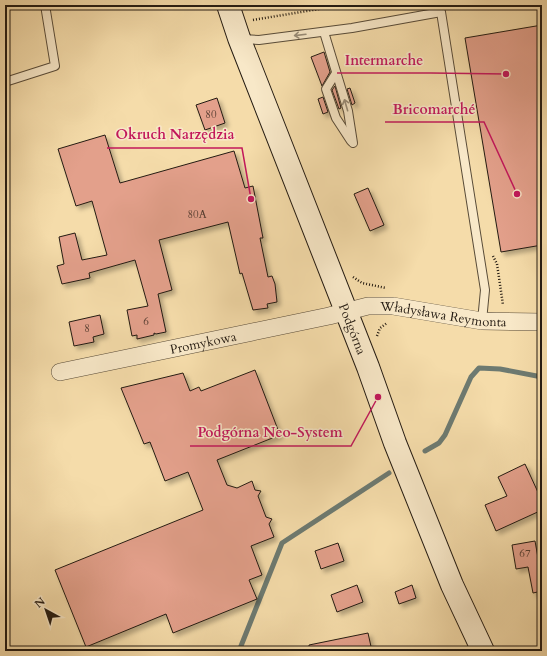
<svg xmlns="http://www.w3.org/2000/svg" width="547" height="656" font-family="Cardo,serif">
<defs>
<filter id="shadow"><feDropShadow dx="3.5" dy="3.5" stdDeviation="2" flood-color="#0004"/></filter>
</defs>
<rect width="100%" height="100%" fill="#f5dcaa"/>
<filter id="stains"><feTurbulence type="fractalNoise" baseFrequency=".005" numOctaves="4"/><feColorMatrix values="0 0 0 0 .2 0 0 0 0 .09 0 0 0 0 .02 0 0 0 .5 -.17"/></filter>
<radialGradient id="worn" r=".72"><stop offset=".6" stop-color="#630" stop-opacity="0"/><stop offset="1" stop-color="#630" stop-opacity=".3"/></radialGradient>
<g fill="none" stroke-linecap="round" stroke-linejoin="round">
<!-- stream -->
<g stroke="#6d7a71" stroke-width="5">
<path d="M425 451 439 443 445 435 471 377 479 368 500 369 542 377"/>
<path d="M239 651 282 543 389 473"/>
</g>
</g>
<!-- building -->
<g fill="#e3a08b" stroke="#241b12" filter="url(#shadow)">
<path d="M542 25V245L501 252 465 38Z"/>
<path d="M324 52 330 72 322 86 311 57Z"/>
<path d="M335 86 341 108 339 109 332 90Z"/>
<path d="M350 88 355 103 352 105 347 89Z"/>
<path d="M323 97 328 112 323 114 318 99Z"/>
<path d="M217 98 225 123 205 130 196 105Z"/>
<path d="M105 135 120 183 234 151 245 188 253 186 263 238H260L268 277 272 276 275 284 277 302 267 304 268 308 253 310 242 273 240 274 228 222 159 240 172 290 158 294 166 332 156 334 154 333V335L137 339V335L132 336 127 310 148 306 135 260 89 273 90 278 62 284 57 266 64 264 59 237 75 233 82 260 107 255 92 201 76 206 58 149Z"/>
<path d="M368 188 384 225 370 231 354 194Z"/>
<path d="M100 315 104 334 93 337 94 342 74 346 69 322Z"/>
<path d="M255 370 280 435 217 460 227 485 237 488 252 481 255 490 261 491 258 496 266 517 272 519 269 524 274 537 251 546 262 575 249 580 257 599 173 633 166 614 86 647 55 570 203 510 188 472 165 481 150 442 144 444 121 388 183 373 190 391 199 387 201 391Z"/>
<path d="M525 464 542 501V510L496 531 485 505 507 496 498 477Z"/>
<path d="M535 541 542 580V591L533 593 528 567 516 569 512 545Z"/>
<path d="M338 543 344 561 321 569 315 551Z"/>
<path d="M357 585 363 602 337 612 331 595Z"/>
<path d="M412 585 416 598 399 604 395 592Z"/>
<path d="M368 633 372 651H309V645Z"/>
</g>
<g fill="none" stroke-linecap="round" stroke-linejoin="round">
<defs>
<g id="lane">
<path d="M324 32 348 111 353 143"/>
<path d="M242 39 259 40 352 28 441 12 485 290 482 321"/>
<path d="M336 73 326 89 336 118 351 141"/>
<path d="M5 82 55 66 45 5"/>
</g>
<g id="street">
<path id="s1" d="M60 372 329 316 368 306H393L482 321 542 322"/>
</g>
<g id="secondary">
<path id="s2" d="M228 5 239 38 368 367 395 443 452 585 483 651"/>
</g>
</defs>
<!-- lane casing -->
<use href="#lane" stroke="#584b38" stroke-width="10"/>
<!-- street casing -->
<use href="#street" stroke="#584b38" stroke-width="18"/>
<!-- secondary casing -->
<use href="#secondary" stroke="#241b12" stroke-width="24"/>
<!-- path -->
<g stroke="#241b12" stroke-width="2.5" stroke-dasharray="1 2" stroke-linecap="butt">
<path d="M253 20 343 5"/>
<path d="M493 256 497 264 503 305"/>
<path d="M353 277 362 283 386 288"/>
<path d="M377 336 380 328 387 323"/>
</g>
<!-- lane -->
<use href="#lane" stroke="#f8e8c8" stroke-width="8"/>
<!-- street -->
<use href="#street" stroke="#f8e8c8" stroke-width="17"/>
<!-- secondary -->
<use href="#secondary" stroke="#f8e8c8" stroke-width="22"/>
</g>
<!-- one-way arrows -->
<defs><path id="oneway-shaft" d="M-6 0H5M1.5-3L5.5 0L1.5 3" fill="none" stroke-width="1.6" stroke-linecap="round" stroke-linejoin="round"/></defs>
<g stroke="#998c76">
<use href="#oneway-shaft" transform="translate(300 35) rotate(173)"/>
<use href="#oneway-shaft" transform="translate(346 105) rotate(-106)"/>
</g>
<g text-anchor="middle" stroke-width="3" stroke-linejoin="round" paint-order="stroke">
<!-- number labels -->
<g font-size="11" fill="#543c30">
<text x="211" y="118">80</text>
<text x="197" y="218">80A</text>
<text x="146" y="325">6</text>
<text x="87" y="332">8</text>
<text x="525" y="557">67</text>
</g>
<!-- street labels -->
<g font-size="13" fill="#241b12" stroke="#f8e8c8">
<text dy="5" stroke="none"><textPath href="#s1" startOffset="391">Władysława Reymonta</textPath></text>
<text dy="5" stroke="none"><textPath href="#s2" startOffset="347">Podgórna</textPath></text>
<text dy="5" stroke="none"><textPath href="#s1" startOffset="146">Promykowa</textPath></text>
</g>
</g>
<!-- callouts -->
<path fill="none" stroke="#c2185b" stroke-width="1.5" d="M506 74L431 73H337M517 194L484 122H385M251 199L242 148H107M378 397L351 446H190"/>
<g fill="#c2185b" stroke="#f8e8c8" stroke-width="1.5">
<circle cx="506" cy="74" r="4"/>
<circle cx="517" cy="194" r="4"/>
<circle cx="251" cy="199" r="4"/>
<circle cx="378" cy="397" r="4"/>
</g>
<g font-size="14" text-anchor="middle" font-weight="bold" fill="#c2185b" stroke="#f8e8c8" stroke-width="3" stroke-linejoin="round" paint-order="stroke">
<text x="384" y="65">Intermarche</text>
<text x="434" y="114">Bricomarché</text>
<text x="175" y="139">Okruch Narzędzia</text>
<text x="270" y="437">Podgórna Neo-System</text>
</g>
<!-- margin -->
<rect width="547" height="656" fill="none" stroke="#f5dcaa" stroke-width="20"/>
<rect x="6" y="6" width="535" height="644" fill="none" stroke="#241b12" stroke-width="2"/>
<rect x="10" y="10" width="527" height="636" fill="none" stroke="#241b12"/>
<!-- north arrow -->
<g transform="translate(46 610) rotate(320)" stroke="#f8e8c8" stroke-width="3" paint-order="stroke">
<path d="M0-3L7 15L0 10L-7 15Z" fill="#241b12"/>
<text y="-6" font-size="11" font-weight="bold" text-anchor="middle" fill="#241b12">N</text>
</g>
<rect width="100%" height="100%" filter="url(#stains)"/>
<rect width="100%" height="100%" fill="url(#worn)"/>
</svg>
